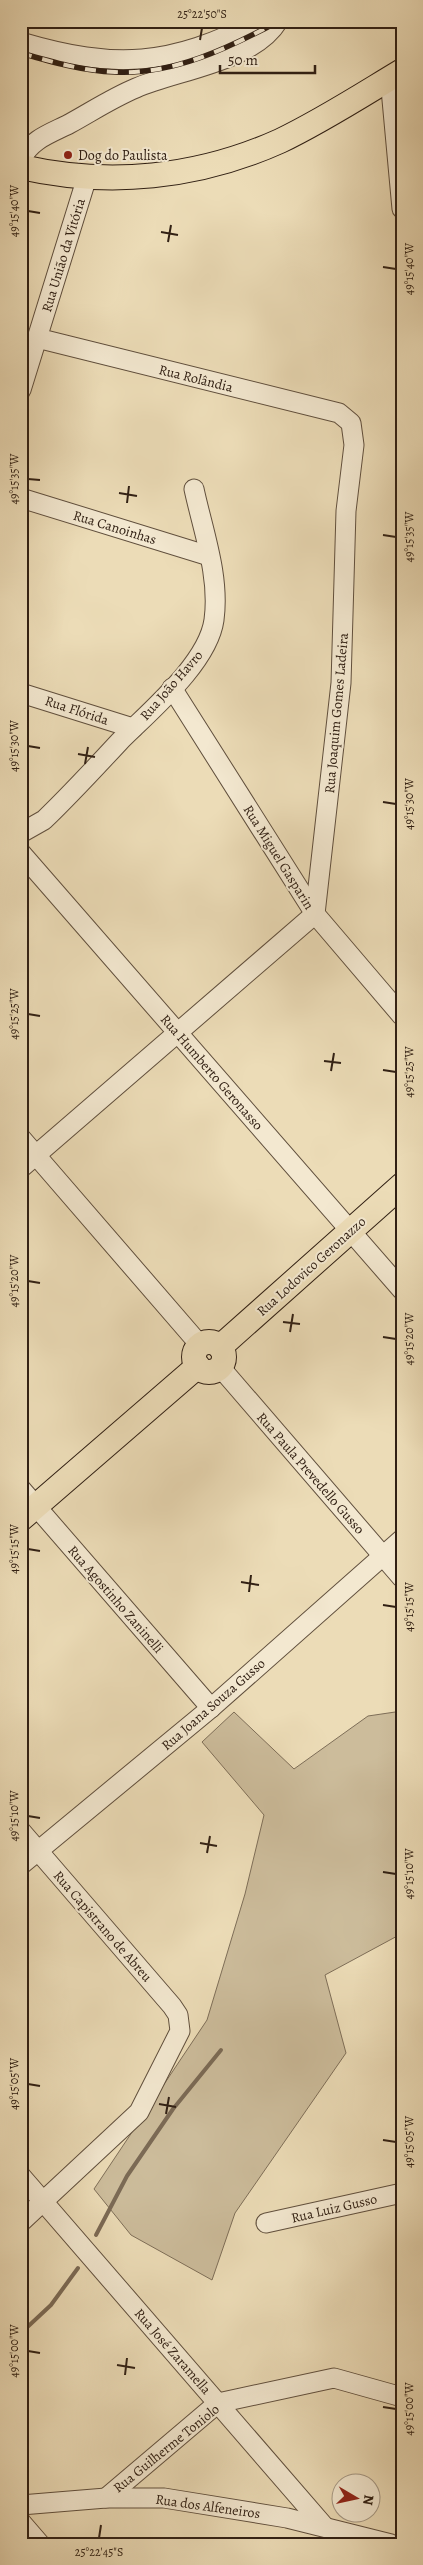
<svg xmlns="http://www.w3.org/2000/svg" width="423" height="2565" font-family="Alegreya,serif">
<rect width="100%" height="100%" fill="#ecdcb7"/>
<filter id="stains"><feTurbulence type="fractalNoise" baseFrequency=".004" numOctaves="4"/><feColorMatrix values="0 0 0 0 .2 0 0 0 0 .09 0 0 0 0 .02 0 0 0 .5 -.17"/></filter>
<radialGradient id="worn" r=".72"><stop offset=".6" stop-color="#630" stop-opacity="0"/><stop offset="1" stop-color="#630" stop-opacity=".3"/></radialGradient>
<!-- green -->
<path fill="#ccbc9b" stroke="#7e6e58" d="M402 1711 401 1934 325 1975 346 2053 235 2213 212 2280 131 2235 94 2189 207 2020 245 1894 264 1815 202 1742 234 1712 294 1769 368 1716Z"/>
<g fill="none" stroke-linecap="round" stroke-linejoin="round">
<!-- stream -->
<g stroke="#7b6a55" stroke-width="4">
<path d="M96 2235 127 2176 173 2109 221 2050"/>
<path d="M21 2333 51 2305 78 2268"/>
</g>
<defs>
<g id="minor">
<path d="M21 42C116 70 170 66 259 21"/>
<path d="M390 78 402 209"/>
<path d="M21 159C32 139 49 134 69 124 91 112 112 98 136 88 177 70 253 62 278 21"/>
<path d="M21 390 87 177"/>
<path d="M21 498 209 556"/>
<path d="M172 688 315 914 402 1016"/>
<path d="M21 693 133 728"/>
<path d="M21 833 44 820C70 795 95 768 120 741 150 711 208 663 214 620 220 576 203 531 194 489"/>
<path d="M21 853 402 1290"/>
<path d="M21 1138 200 1345"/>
<path d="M21 1168 315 914 341 683 346 511 354 445 351 423 339 413 37 338"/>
<path d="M220 1367 402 1578"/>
<path d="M21 1489 211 1708"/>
<path d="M21 1831 172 2006 178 2015 180 2031 139 2112 21 2222"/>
<path d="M21 1865 211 1708 402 1539"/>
<path d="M21 2176 324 2526"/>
<path d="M266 2223 402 2193"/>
<path d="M106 2498 218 2403 334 2378 402 2397"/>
<path d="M21 2505 106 2498H164L287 2518 391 2544"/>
<path d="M21 2522 40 2544"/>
</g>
<g id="major">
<path d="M21 167C109 187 198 178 280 141 322 121 362 95 402 71"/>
<circle cx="209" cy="1357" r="15"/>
<path d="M220 1347 402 1185"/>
<path d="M21 1519 198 1366"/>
</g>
</defs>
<!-- minor casing -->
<use href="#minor" stroke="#604f3d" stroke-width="21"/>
<!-- major casing -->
<use href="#major" stroke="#312014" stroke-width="26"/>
<!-- minor -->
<use href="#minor" stroke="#f3e8d0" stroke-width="19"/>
<!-- major -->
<use href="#major" stroke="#ecdcb7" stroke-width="24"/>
<defs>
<path id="rail" d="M21 53C52 62 83 71 115 72 173 75 229 48 279 21"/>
</defs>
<!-- rail casing -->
<use href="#rail" stroke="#312014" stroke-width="5.5"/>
<!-- rail -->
<use href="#rail" stroke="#f3e8d0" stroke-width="4" stroke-dasharray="11" stroke-linecap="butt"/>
</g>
<!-- ticks -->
<path fill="none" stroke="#312014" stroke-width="2" d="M200 40 202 28M28 211 40 213M161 232 178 235M168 242 171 225M383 267 396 269M28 479 40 480M119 493 137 496M127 503 129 486M383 535 396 537M28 746 40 748M78 754 95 757M85 764 88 747M383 802 396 804M28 1014 40 1016M324 1061 341 1063M383 1070 396 1072M331 1071 334 1053M28 1281 40 1283M283 1322 300 1324M290 1332 293 1314M383 1337 396 1339M28 1549 40 1551M241 1582 259 1585M249 1592 251 1575M383 1605 396 1607M28 1816 40 1818M200 1843 217 1846M207 1853 210 1836M383 1872 396 1874M28 2084 40 2086M159 2104 176 2107M166 2114 169 2097M383 2140 396 2142M28 2351 40 2353M117 2365 135 2368M125 2375 127 2358M383 2407 396 2409M99 2538 101 2525"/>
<!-- markers -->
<circle fill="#8f2418" stroke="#f3e8d0" stroke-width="2" cx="68" cy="155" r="5"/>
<g text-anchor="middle" stroke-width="4" stroke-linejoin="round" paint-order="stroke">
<!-- poi labels -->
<g font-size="14" fill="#312014" stroke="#f3e8d0" text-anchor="start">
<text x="78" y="160">Dog do Paulista</text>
</g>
<!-- street labels -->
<g font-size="14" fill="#312014" stroke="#f3e8d0">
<text transform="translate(63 255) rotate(-73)" y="5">Rua União da Vitória</text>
<text transform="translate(196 378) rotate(14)" y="5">Rua Rolândia</text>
<text transform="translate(115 527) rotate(17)" y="5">Rua Canoinhas</text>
<text transform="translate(171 685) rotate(-49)" y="5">Rua João Havro</text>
<text transform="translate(77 710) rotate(18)" y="5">Rua Flórida</text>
<text transform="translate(336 713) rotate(-85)" y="5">Rua Joaquim Gomes Ladeira</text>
<text transform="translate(279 857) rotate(58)" y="5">Rua Miguel Gasparin</text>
<text transform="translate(212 1072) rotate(49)" y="5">Rua Humberto Geronasso</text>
<text transform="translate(311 1266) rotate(-42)" y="5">Rua Lodovico Geronazzo</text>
<text transform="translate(311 1473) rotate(49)" y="5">Rua Paula Prevedello Gusso</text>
<text transform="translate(116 1599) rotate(49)" y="5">Rua Agostinho Zaninelli</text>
<text transform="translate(213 1704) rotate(-41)" y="5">Rua Joana Souza Gusso</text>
<text transform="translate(103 1926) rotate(49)" y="5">Rua Capistrano de Abreu</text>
<text transform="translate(334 2208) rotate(-13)" y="5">Rua Luiz Gusso</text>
<text transform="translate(173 2351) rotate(49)" y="5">Rua José Zaramella</text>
<text transform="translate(166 2448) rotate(-39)" y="5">Rua Guilherme Toniolo</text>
<text transform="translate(208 2506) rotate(8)" y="5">Rua dos Alfeneiros</text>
</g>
</g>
<!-- margin -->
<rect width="423" height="2565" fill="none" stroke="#ecdcb7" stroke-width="55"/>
<!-- north arrow -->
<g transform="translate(356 2498) rotate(99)"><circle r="24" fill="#f3e8d0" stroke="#a59885"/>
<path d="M0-4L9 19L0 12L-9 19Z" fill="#8f2418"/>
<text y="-8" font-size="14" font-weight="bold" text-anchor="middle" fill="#312014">N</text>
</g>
<!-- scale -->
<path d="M220 65v8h95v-8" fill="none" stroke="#312014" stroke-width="2.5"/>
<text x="228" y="65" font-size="15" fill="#312014" stroke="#f3e8d0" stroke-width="4" paint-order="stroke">50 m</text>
<rect x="28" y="28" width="368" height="2510" fill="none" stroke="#312014" stroke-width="2"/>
<g font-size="12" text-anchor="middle" fill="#312014">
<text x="202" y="18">25°22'50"S</text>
<text transform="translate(14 211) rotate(-90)" y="4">49°15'40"W</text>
<text transform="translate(409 269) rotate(-90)" y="4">49°15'40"W</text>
<text transform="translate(14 479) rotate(-90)" y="4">49°15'35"W</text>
<text transform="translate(409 537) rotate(-90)" y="4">49°15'35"W</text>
<text transform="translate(14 746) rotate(-90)" y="4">49°15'30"W</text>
<text transform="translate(409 804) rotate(-90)" y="4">49°15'30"W</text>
<text transform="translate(14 1014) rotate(-90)" y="4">49°15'25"W</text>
<text transform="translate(409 1072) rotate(-90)" y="4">49°15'25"W</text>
<text transform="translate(14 1281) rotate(-90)" y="4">49°15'20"W</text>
<text transform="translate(409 1339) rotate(-90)" y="4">49°15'20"W</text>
<text transform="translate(14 1549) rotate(-90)" y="4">49°15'15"W</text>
<text transform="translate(409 1607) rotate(-90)" y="4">49°15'15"W</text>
<text transform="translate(14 1816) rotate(-90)" y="4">49°15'10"W</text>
<text transform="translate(409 1874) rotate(-90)" y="4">49°15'10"W</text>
<text transform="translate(14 2084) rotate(-90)" y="4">49°15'05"W</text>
<text transform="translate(409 2142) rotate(-90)" y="4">49°15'05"W</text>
<text transform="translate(14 2351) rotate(-90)" y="4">49°15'00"W</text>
<text transform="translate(409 2409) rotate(-90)" y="4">49°15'00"W</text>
<text x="99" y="2556">25°22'45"S</text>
</g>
<rect width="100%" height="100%" filter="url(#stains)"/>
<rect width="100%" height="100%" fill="url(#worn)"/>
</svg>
